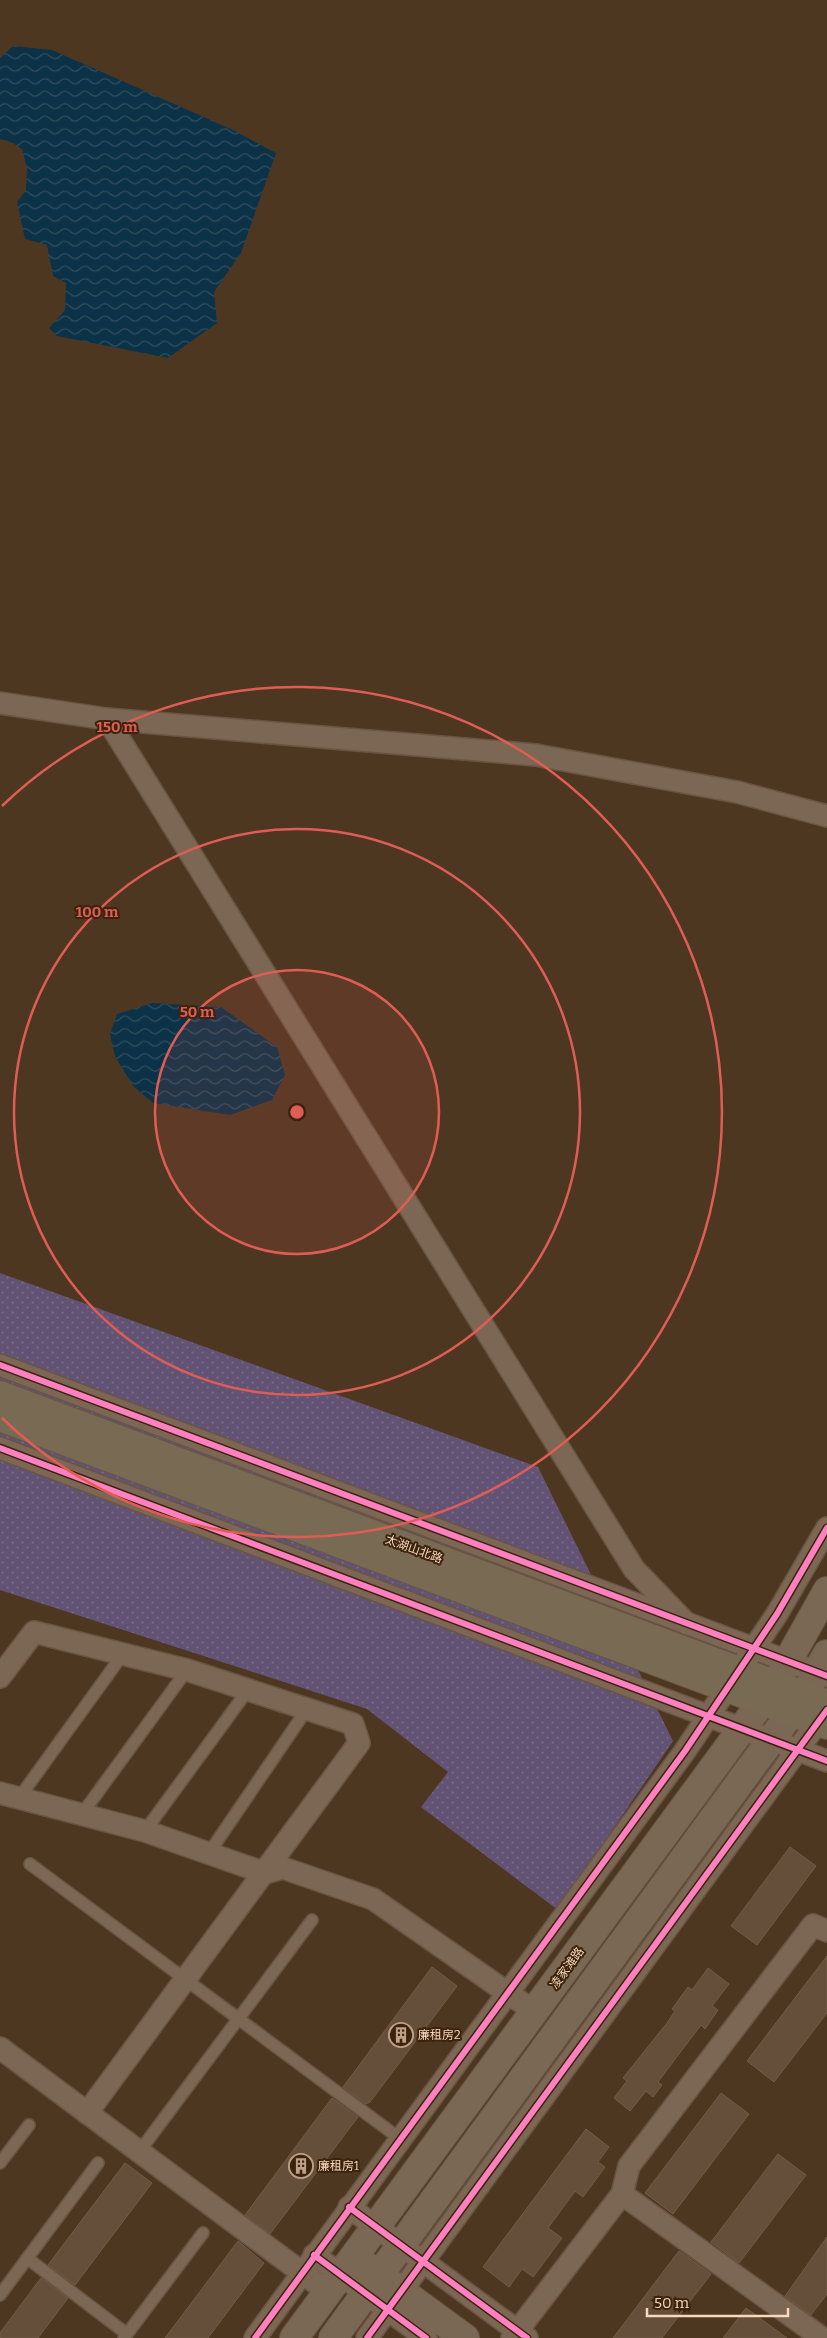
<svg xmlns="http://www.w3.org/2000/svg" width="827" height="2338" font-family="Bitter,'Noto Sans SC',serif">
<defs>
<pattern id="park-dots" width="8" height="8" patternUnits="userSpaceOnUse" patternTransform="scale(1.25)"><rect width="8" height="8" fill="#625274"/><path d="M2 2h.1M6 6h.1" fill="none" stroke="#796a86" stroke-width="1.8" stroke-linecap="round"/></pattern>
<pattern id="water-waves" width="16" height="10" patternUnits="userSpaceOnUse" patternTransform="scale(1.25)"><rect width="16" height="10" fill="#0c3247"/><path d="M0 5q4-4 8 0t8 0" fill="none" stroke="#304f60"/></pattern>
</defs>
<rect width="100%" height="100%" fill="#4e3721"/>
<!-- park -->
<path fill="url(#park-dots)" d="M0 1273 538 1467 673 1741 558 1910 421 1807 448 1772 367 1709 0 1590Z"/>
<!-- water -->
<g fill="url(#water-waves)">
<path d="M13 46 52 50 231 129 276 153 241 253 214 292 217 323 168 358 57 336 49 328 65 310 66 283 53 276 47 245 25 239 17 202 26 190 27 168 22 149 13 143 0 139V58Z"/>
<path d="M152 1003 221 1007 277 1047 285 1075 272 1100 230 1115 153 1103 133 1086 115 1056 110 1034 117 1014Z"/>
</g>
<!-- building -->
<g fill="#664f3a" stroke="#725c47">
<path d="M790 1847 816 1866 757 1945 731 1926Z"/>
<path d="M827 1956V2013L774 2082 747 2061Z"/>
<path d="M432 1967 457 1986 370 2102 366 2104 343 2087Z"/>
<path d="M708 1968 729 1984 712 2006 718 2010 705 2029 701 2025 679 2054 658 2082 662 2085 653 2097 646 2091 630 2111 614 2098 627 2081 623 2078 667 2023 675 2011 672 2009 688 1987 692 1990Z"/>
<path d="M721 2093 749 2114 673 2214 645 2193Z"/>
<path d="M332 2098 358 2117 270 2234 245 2215Z"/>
<path d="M586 2129 609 2147 598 2162 605 2167 583 2197 575 2191 548 2228 562 2238 533 2277 522 2269 509 2287 483 2267Z"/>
<path d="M778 2154 806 2175 739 2263 711 2242Z"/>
<path d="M125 2163 152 2183 75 2285 48 2265Z"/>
<path d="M827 2237V2294L811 2315 785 2296Z"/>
<path d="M238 2241 264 2263 208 2338H165Z"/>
<path d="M679 2251 711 2274 662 2338H613Z"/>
<path d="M41 2278 68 2298 38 2338H0V2333Z"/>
<path d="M746 2308 787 2338H723Z"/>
</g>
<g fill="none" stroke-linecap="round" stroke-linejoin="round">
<defs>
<g id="service">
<path d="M19 1798 123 1654"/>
<path d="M82 1814 187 1670"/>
<path d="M145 1831 248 1690"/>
<path d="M209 1853 307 1709"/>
<path d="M30 1864 399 2138"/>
<path d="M139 2152 312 1920"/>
<path d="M0 2163 29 2125"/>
<path d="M27 2258 127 2334"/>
<path d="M0 2295 98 2163"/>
<path d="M124 2338 203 2233"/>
</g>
<g id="minor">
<path d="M0 703 107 719 536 755 737 792 827 816"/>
<path d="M107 719 634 1569 687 1624"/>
<path d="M0 1365 827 1676"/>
<path d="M0 1448 827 1761"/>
<path d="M0 1677 34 1632 187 1670 353 1724 359 1743C269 1867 177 1989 87 2113"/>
<path d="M0 1793 145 1831 265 1873 283 1868 373 1899 535 2012"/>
<path d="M0 2048 328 2292"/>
<path d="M622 2194 822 2338"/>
<path d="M349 2207 527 2338"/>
<path d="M314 2255 426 2338"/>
<path d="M255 2338 685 1751 777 1614 827 1528"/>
<path d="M367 2338 826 1711"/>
<path d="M512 2338 622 2194 629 2166 813 1925 827 1931"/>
</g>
<g id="secondary">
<path d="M365 2265 465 2338"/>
<path d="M294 2338 775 1684 827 1591"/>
<path d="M333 2338 804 1695 827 1654"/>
</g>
<g id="primary">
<path d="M0 1395 827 1704"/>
<path d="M0 1417 827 1725"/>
</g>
</defs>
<!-- service casing -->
<use href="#service" stroke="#695543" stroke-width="14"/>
<!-- minor casing -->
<use href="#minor" stroke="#695543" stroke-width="24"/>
<!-- secondary casing -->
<use href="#secondary" stroke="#695543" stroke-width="30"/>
<!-- primary casing -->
<use href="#primary" stroke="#695543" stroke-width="30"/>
<!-- service -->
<use href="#service" stroke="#7c6754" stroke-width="11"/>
<!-- minor -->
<use href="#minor" stroke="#7c6754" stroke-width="21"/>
<!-- secondary -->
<use href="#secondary" stroke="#7a6854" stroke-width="28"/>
<!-- primary -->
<use href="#primary" stroke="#796a54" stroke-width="28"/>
<defs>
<g id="cycleway">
<path d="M0 1365 827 1676"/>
<path d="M0 1448 827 1761"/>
<path d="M349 2207 527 2338"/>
<path d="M314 2255 426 2338"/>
<path d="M255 2338 685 1751 777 1614 827 1528"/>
<path d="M367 2338 827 1710"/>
</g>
</defs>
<!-- cycleway casing -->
<use href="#cycleway" stroke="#3c230d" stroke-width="9"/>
<!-- cycleway -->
<use href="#cycleway" stroke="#ff80c0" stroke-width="6"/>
</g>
<!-- distance rings -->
<circle cx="297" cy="1112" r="142" fill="#e05d55" fill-opacity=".12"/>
<g fill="none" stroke="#e05d55" stroke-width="2.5">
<circle cx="297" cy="1112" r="142"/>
<circle cx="297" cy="1112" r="283"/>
<path d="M2 806A425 425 0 1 1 2 1418"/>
</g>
<!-- icons -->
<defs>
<symbol id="building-ring" viewBox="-11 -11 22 22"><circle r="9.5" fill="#3c230d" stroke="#bda087" stroke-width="1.5"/><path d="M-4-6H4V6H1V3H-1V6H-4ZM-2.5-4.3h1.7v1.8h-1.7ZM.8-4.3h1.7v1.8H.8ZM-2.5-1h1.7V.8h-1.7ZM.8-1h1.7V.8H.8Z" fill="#bda087"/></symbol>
</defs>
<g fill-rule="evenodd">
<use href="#building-ring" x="387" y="2021" width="28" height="28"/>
<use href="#building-ring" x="287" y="2152" width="28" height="28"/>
</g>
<g text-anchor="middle" stroke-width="4" stroke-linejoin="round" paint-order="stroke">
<!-- street labels -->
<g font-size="12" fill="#f9d8be" stroke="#3c230d">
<text transform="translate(414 1549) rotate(20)" y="4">太湖山北路</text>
<text transform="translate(567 1968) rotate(-54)" y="4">凌家滩路</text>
</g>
<!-- poi labels -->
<g font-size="12" fill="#f9d8be" stroke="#3c230d" text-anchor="start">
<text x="418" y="2039">廉租房2</text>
<text x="318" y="2170">廉租房1</text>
</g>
</g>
<circle cx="297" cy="1112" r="8" fill="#e05d55" stroke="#3c230d" stroke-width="2.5"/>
<g font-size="15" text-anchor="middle" font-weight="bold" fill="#e05d55" stroke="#3c230d" stroke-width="4" stroke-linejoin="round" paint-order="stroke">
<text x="117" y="732">150 m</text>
<text x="97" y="917">100 m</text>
<text x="197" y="1017">50 m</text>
</g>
<!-- scale -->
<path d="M647 2308v8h141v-8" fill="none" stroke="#f9d8be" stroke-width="2.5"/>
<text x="654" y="2308" font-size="15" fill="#f9d8be" stroke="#3c230d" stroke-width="4" paint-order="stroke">50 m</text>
</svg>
